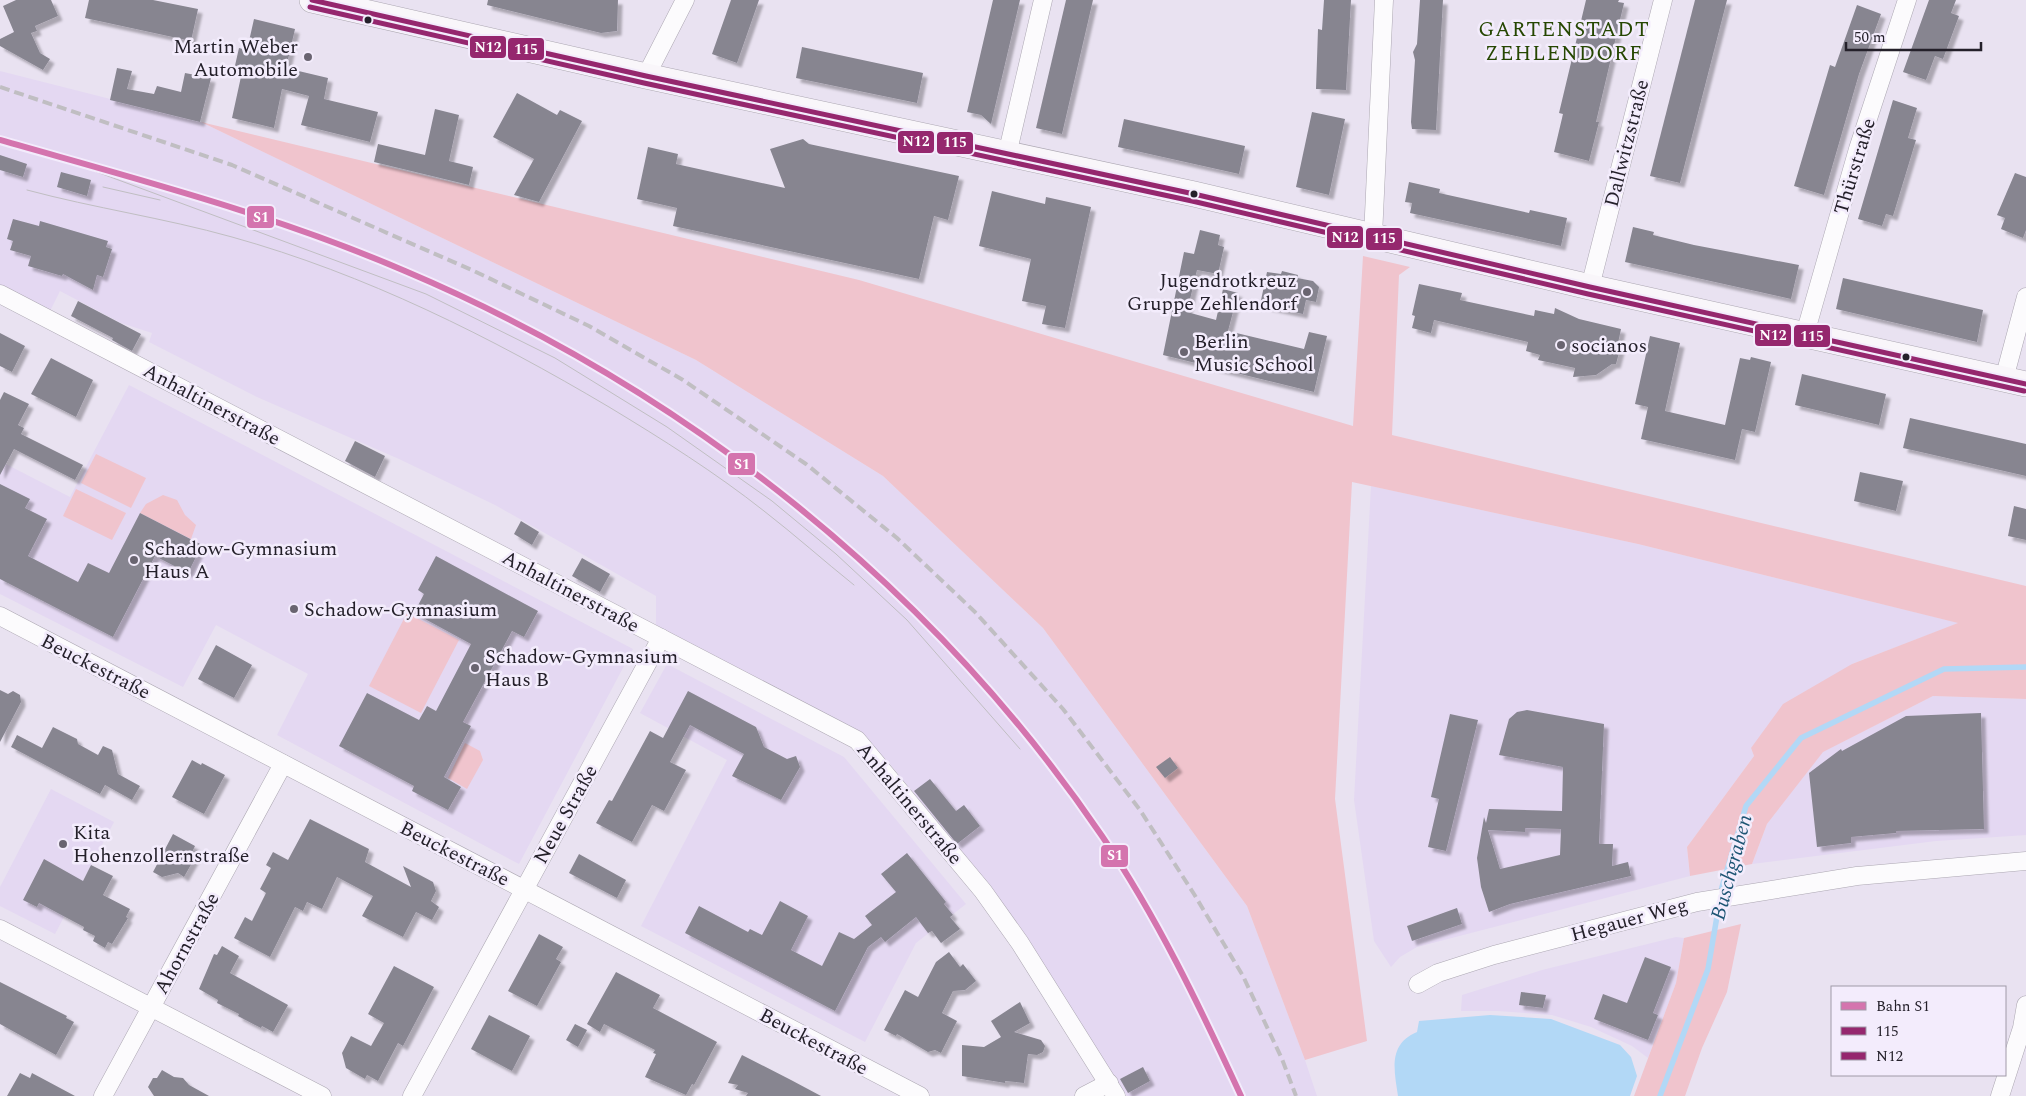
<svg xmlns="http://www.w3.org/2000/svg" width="2026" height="1096" font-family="Spectral,serif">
<defs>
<filter id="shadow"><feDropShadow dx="4.5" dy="4.5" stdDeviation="1" flood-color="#0004"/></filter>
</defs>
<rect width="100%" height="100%" fill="#e9e2f1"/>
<!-- built -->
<g fill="#e4d8f2">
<path d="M0 71 201 122 696 360 883 476 1043 628 1247 906 1305 1060 1317 1096H1127L989 885 890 764 860 732 656 625V596L495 505 399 459 257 397 149 342 152 333 121 323 60 291 50 311 0 285Z"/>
<path d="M129 385 633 649 519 864 277 735 308 674 216 625 183 687 0 594V461L70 497Z"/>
<path d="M1371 486 1638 544 1959 623 1852 664 1751 748 1754 756 1687 847 1690 876 1417 947 1400 957 1391 967 1374 941 1354 800Z"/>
<path d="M667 664 844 757 966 904 916 943 865 1042 641 926 727 760 640 713Z"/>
<path d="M1933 696 2026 699V835L1936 841 1752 864 1767 824 1822 752Z"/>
<path d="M51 789 114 822 55 934 0 906V887Z"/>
<path d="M1676 937 1684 938 1676 983 1648 1058 1632 1046 1591 1027 1552 1015 1498 1011H1461L1462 995 1542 970Z"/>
</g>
<!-- green -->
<g fill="#f0c4cd">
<path d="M201 122 859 280 1353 426 1363 256 1410 267 1399 275 1392 435 2026 586V699L1933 696 1823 752 1767 824 1752 864 1690 876 1687 847 1754 756 1751 748 1783 704 1852 664 1958 623 1638 544 1352 482 1335 799 1367 1041 1305 1060 1247 906 1043 628 883 476 696 360Z"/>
<path d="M96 454 146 478 131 508 81 483Z"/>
<path d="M76 489 126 513 112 540 63 516Z"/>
<path d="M163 495 177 500 185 515 196 525 191 539 140 513 146 504Z"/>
<path d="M407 613 459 640 421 713 369 686Z"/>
<path d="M465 743 480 751 483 760 467 789 448 778Z"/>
<path d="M1741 924 1727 992 1702 1048 1685 1096H1634L1676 983 1684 938Z"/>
</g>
<!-- water -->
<path fill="#b2d8f6" d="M1490 1015 1551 1019 1620 1045 1631 1057 1637 1076 1630 1096H1398C1394 1070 1388 1044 1417 1032L1419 1021Z"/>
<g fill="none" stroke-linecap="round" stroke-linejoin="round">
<!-- stream -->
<path stroke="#b2d8f6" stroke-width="5.5" d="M1660 1096 1708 969 1722 887 1746 806 1801 738 1944 669 2026 667"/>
</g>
<!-- building -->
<g fill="#878590" fill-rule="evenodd" filter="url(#shadow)">
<path d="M16 0H51L58 16 35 26 37 31 31 33 40 53 50 59 43 70 0 46V39L14 32 3 6Z"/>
<path d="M89 0H153L198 9 191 41 85 18Z"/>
<path d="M488 0H618L617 31 601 33 560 23 487 5Z"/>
<path d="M731 0H759L737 63 712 54Z"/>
<path d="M993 0H1020L991 124 981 115 967 112Z"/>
<path d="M1066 0H1093L1062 134 1036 128Z"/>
<path d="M1324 0H1351L1346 90 1316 89 1318 29 1322 30Z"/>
<path d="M1420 0H1443L1436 130 1412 129 1411 122 1415 60 1413 52 1417 44Z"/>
<path d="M1586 0H1619L1618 2 1624 3 1596 122H1599L1589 161 1554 152 1563 114 1559 113Z"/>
<path d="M1695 0H1727L1680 183 1650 176Z"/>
<path d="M1929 0H1956L1951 13 1959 16 1943 59 1935 56 1926 80 1903 72Z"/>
<path d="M1857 5 1881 14 1859 74 1824 195 1794 186 1830 65 1835 67Z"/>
<path d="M254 19 295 29 286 68 328 78 324 99 378 112 370 142 301 125 309 96 282 89 274 128 232 118 242 72 234 70 239 48 247 50Z"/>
<path d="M802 47 923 73 917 103 796 78Z"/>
<path d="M117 68 132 71 127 89 154 94 157 86 181 92 185 73 211 78 200 122 110 100Z"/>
<path d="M517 93 557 115 560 110 582 121 539 202 514 195 534 159 493 137Z"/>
<path d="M1893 100 1917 108 1908 138 1916 140 1893 216 1886 214 1882 226 1858 219Z"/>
<path d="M435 109 459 115 449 161 473 167 469 185 374 162 378 144 425 155Z"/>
<path d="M1312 112 1345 119 1329 195 1296 187Z"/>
<path d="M1124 119 1245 146 1239 174 1118 147Z"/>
<path d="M803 139 809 144 959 176 948 220 934 216 919 279 673 226 677 208 637 199 648 147 678 154 676 164 785 188 770 149Z"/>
<path d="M0 155 27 164 23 177 0 170Z"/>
<path d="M61 172 91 180 87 196 57 187Z"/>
<path d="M2015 173 2026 177V230L2023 238 2001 229 2005 218 1997 215Z"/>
<path d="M1409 182 1440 189 1439 193 1529 213 1530 210 1567 218 1561 246 1410 213 1412 203 1405 202Z"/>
<path d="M992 191 1045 204 1046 197 1091 207 1065 328 1042 324 1046 306 1022 301 1031 259 979 246Z"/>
<path d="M13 219 39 226 40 221 108 241 106 247 112 249 103 277 97 275 93 290 63 274 62 276 28 266 31 256 10 250 13 241 7 239Z"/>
<path d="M1633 227 1654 232 1653 235 1694 245 1799 265 1791 299 1625 262Z"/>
<path d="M1200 230 1220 235 1218 245 1224 247 1218 274 1197 270 1187 312 1216 320 1223 289 1238 293 1228 331 1304 349 1309 332 1327 336 1314 392 1163 355 1184 252 1194 254Z"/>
<path d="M1282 271 1298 275 1297 278 1313 281 1319 287 1316 302 1306 300 1303 314 1260 305 1267 272 1281 274Z"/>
<path d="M1843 278 1983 310 1977 342 1836 309Z"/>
<path d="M1419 284 1462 293 1460 300 1534 316 1535 310 1554 314 1555 308 1579 319 1621 329 1617 348 1620 349 1616 364H1612L1596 375 1573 377 1575 368 1538 360 1540 355 1526 351 1528 342 1434 320 1431 333 1412 328 1415 316 1412 315Z"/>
<path d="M78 301 141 334 132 351 112 340 113 338 71 316Z"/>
<path d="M0 333 25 346 12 372 0 366Z"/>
<path d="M1650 336 1680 343 1665 411 1725 425 1740 358 1750 360 1751 357 1771 362 1755 432 1742 429 1735 460 1641 439 1648 407 1635 404Z"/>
<path d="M51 358 93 380 76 417 31 394Z"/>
<path d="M1802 374 1886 394 1879 425 1795 405Z"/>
<path d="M4 392 29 404 18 425 24 428 21 434 83 465 75 480 14 449 0 475V400Z"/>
<path d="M1910 418 2026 444V476L1903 448Z"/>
<path d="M355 441 385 456 375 477 345 461Z"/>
<path d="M1860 472 1903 481 1896 511 1854 501Z"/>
<path d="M0 484 30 499 25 508 47 519 28 556 78 582 88 563 109 573 140 513 202 545 188 573 155 556 113 637 0 579Z"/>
<path d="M2014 506 2026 509V540L2008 536Z"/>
<path d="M521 521 539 532 532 545 514 534Z"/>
<path d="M436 556 538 611 524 637 512 631 463 722 471 726 444 777 461 787 448 810 412 791 414 786 339 746 367 693 419 720 427 706 436 711 471 644 414 613 424 594 418 590Z"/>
<path d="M582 558 610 574 600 592 572 576Z"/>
<path d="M216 645 252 665 234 698 198 679Z"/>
<path d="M0 690 8 694 13 691 20 695 21 702 0 742Z"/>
<path d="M688 691 756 727 764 747 787 759 796 756 800 767 781 800 732 776 744 754 690 725 670 762 686 770 664 811 652 805 632 842 596 823 609 800 612 801 650 731 663 738Z"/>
<path d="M1527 710 1604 724 1599 844H1613L1612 866 1628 862 1631 876 1510 904 1489 912 1481 887 1477 858 1484 817 1486 823 1489 809 1562 811 1563 767 1499 755 1509 719 1517 712ZM1525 828 1561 829 1560 855 1500 869 1488 830 1525 832Z"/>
<path d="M1981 713 1984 829 1896 831V833L1851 837V843L1817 847 1809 773 1841 749 1842 751 1906 716Z"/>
<path d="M1450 714 1478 720 1446 851 1428 847 1439 799 1431 797Z"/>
<path d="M53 727 77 739 78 744 98 755 103 746 112 750 118 774 140 786 132 800 105 785 100 794 11 747 17 735 42 748Z"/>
<path d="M1170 757 1178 768 1165 778 1156 767Z"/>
<path d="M192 760 201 765 202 763 225 775 204 814 172 797Z"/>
<path d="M930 779 956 811 964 805 980 826 957 844 914 791Z"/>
<path d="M310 819 369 849 365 862 411 887 403 866 433 882 436 891 431 901 439 907 432 920 416 912 403 937 362 916 373 896 337 877 322 909 307 902 303 911 295 907 270 957 234 938 245 917 252 921 266 893 260 889 271 868 266 865 273 852 288 860Z"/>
<path d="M173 834 195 846 192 852 197 854 184 877 178 873 162 877 153 872Z"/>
<path d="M907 853 946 902 944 904 953 915 950 917 960 929 941 943 932 931 928 933 916 917 885 942 881 937 868 947 835 1011 685 933 699 906 748 932 750 929 762 935 780 901 808 916 791 950 822 966 839 932 854 939 872 925 865 916 896 892 881 874Z"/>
<path d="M579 854 626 880 617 898 569 873Z"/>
<path d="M44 859 83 881 91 865 113 876 103 895 130 909 126 917 128 918 112 944 108 942 105 948 93 941 95 936 83 930 84 927 39 903 37 907 23 900Z"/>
<path d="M1457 908 1462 924 1412 941 1407 926Z"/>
<path d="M539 934 563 947 556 959 561 962 537 1006 508 991Z"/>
<path d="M222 946 239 956 230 973 288 1005 273 1032 262 1026 261 1028 238 1016 239 1014 217 1003 218 1000 199 989 214 954 217 955Z"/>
<path d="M949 952 960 967 963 964 976 981 965 990 953 991 942 1013 957 1021 941 1053 935 1050 928 1052 897 1034 896 1036 884 1030 905 990 918 997 936 962Z"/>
<path d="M1645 957 1671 967 1653 1013 1658 1015 1648 1040 1594 1019 1603 994 1627 1003Z"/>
<path d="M394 966 434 987 403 1046 398 1043 378 1081 367 1075 365 1079 346 1068 342 1053 351 1036 371 1046 384 1023 368 1014Z"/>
<path d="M616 972 660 995 653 1008 717 1042 694 1085 692 1084 686 1095 645 1077 656 1054 653 1053 655 1050 604 1024 600 1032 587 1024Z"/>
<path d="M0 982 67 1016 66 1018 74 1022 56 1055 0 1024Z"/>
<path d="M1521 992 1546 995 1543 1008 1519 1005Z"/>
<path d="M1020 1002 1030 1023 1014 1032 1041 1040 1045 1046 1043 1052 1037 1055 1028 1054 1024 1083 1005 1081V1083L962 1076V1045L984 1047 1001 1037 991 1021Z"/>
<path d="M489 1015 530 1036 512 1071 471 1049Z"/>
<path d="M575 1024 587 1030 578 1047 566 1040Z"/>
<path d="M742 1055 791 1080 821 1096H746L748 1093 735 1089 738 1085 728 1083Z"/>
<path d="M1143 1067 1150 1081 1128 1093 1120 1079Z"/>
<path d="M162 1070 174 1077 183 1078 189 1085 209 1096H154L148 1087 153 1078H157Z"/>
<path d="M20 1073 30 1078 32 1073 75 1096H7Z"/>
</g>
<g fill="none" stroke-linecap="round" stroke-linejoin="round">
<defs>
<g id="street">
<path d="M646 76 685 0"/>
<path d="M1007 155 1043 0"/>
<path d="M1373 236 1384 0"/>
<path d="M1590 287 1663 0"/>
<path d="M0 294 857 740 983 891 1020 943 1116 1096"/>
<path d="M1805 334 1858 149 1907 0"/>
<path d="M2004 379 2026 297"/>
<path d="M0 616 920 1096"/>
<path d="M0 929 322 1096"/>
<path d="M1418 984 1438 973 1494 955 1697 902 1857 876 2026 861"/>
<path d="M103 1096 283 764"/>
<path d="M412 1096 661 638"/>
<path d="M1084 1096 1109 1083"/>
<path d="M2000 1096 2022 1028 2026 1005"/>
</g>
<path id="secondary" d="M312 0 646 76 1194 194 1590 287 2026 384"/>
</defs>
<!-- street casing -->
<use href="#street" stroke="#aca7b2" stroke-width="19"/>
<!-- secondary casing -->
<use href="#secondary" stroke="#aca7b2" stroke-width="26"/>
<!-- street -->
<use href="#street" stroke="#fcfbfd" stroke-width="18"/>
<!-- secondary -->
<use href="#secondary" stroke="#f9f6fa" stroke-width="25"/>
<!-- tram -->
<g stroke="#c0bec2" stroke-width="1">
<path d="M51 155 426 294 555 358 667 427 772 501 836 554 907 620 1020 749"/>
<path d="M103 187 160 200"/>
<path d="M27 190C94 208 164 218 232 237 365 274 491 337 609 407 662 439 716 473 764 511 795 535 824 561 854 585"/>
</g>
<!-- rail -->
<path stroke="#c0bec2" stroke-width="4" stroke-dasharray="10 5" stroke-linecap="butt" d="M0 87 232 165 474 271 589 326 683 380 806 464 897 538 975 612 1063 709 1140 810 1194 894 1243 976 1282 1059 1296 1096"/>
<defs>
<path id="bus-1" d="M312 0 646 76 1194 194 1590 287 2026 384"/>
<path id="bus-2" d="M310 7 644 83 1192 201 1588 294 2024 391"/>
</defs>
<!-- bus-1 casing -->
<use href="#bus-1" stroke="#f3ecfc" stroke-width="9"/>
<!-- bus-2 casing -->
<use href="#bus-2" stroke="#f3ecfc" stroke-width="9"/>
<!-- bus-1 -->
<use href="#bus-1" stroke="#95276e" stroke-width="5"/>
<!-- bus-2 -->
<use href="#bus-2" stroke="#95276e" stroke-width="5"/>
<defs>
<path id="rail-1" d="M0 140C136 179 275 215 405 271 684 389 931 585 1102 836 1157 917 1200 1007 1241 1096"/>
</defs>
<!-- rail-1 casing -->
<use href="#rail-1" stroke="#f3ecfc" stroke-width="10"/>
<!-- rail-1 -->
<use href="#rail-1" stroke="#d474ae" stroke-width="6"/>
</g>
<!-- markers -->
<g fill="#24202a" stroke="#f3ecfc" stroke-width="2">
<circle cx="368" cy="20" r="4.5"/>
<circle cx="1194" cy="194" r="4.5"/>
<circle cx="1906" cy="357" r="4.5"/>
</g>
<g fill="#696470" stroke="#f3ecfc" stroke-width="2">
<circle cx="308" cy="57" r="5"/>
<circle cx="1307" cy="292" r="5"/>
<circle cx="1561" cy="345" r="5"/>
<circle cx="1184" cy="352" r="5"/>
<circle cx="134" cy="560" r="5"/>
<circle cx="294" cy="609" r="5"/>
<circle cx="475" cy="668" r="5"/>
<circle cx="63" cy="844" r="5"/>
</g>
<g text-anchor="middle" stroke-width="5" stroke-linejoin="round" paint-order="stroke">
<!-- poi labels -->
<g font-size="20" fill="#24202a" stroke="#f3ecfc" text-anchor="start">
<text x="298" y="53" text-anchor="end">Martin Weber<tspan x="298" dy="23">Automobile</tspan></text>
<text x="1297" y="287" text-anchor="end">Jugendrotkreuz<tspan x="1297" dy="23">Gruppe Zehlendorf</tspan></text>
<text x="1194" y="348">Berlin<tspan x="1194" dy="23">Music School</tspan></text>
<text x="1571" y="352">socianos</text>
<text x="144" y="555">Schadow-Gymnasium<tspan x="144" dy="23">Haus A</tspan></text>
<text x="304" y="616">Schadow-Gymnasium</text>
<text x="485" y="663">Schadow-Gymnasium<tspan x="485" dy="23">Haus B</tspan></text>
<text x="73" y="839">Kita<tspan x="73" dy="23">Hohenzollernstraße</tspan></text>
</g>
<!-- street labels -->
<g font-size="20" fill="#24202a" stroke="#f3ecfc">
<text transform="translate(1626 143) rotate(-76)" y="7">Dallwitzstraße</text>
<text transform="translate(1854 166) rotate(-73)" y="7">Thürstraße</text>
<text transform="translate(212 404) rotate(28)" y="7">Anhaltinerstraße</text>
<text transform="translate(571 591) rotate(28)" y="7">Anhaltinerstraße</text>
<text transform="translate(96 666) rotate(27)" y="7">Beuckestraße</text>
<text transform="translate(910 803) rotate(50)" y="7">Anhaltinerstraße</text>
<text transform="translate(565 814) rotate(-61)" y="7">Neue Straße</text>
<text transform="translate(455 853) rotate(27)" y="7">Beuckestraße</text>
<text transform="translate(1629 919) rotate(-15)" y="7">Hegauer Weg</text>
<text transform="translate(186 943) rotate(-61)" y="7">Ahornstraße</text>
<text transform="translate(814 1041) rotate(28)" y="7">Beuckestraße</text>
</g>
<!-- neighbourhood labels -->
<g font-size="21" letter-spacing="1" fill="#264702" stroke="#f3ecfc">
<text x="1564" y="36">GARTENSTADT<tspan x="1564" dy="24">ZEHLENDORF</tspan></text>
</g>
<!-- water labels -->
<g font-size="21" font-style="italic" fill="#1d5574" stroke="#f3ecfc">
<text transform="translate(1731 867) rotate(-75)" y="7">Buschgraben</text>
</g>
</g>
<g stroke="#f3ecfc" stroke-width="2">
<rect x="469" y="35" width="38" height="24" rx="5" fill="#95276e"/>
<rect x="507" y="37" width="38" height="24" rx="5" fill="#95276e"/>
<rect x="897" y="130" width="38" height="24" rx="5" fill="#95276e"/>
<rect x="936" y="131" width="38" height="24" rx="5" fill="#95276e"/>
<rect x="246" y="205" width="29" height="24" rx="5" fill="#d474ae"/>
<rect x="1326" y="225" width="38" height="24" rx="5" fill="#95276e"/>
<rect x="1365" y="227" width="38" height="24" rx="5" fill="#95276e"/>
<rect x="1754" y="323" width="38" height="24" rx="5" fill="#95276e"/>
<rect x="1793" y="324" width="38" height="24" rx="5" fill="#95276e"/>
<rect x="727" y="452" width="29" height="24" rx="5" fill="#d474ae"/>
<rect x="1100" y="844" width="29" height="24" rx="5" fill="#d474ae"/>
</g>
<g font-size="14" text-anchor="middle" font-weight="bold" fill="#fff">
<text x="488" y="52">N12</text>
<text x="526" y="54">115</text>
<text x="916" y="146">N12</text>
<text x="955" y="147">115</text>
<text x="261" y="222">S1</text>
<text x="1345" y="242">N12</text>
<text x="1384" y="243">115</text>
<text x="1773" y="340">N12</text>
<text x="1812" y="341">115</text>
<text x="742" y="469">S1</text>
<text x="1115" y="860">S1</text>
</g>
<!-- legend -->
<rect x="1831" y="986" width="175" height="90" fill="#f3ecfc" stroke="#a09aa8"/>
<rect x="1841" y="1002" width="25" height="8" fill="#d474ae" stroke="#a09aa8"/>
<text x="1876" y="1011" font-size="15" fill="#24202a">Bahn S1</text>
<rect x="1841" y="1027" width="25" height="8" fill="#95276e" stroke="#a09aa8"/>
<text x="1876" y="1036" font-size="15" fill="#24202a">115</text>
<rect x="1841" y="1052" width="25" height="8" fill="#95276e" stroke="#a09aa8"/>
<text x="1876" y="1061" font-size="15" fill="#24202a">N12</text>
<!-- scale -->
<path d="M1846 42v8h135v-8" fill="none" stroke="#24202a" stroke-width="2.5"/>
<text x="1854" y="42" font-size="15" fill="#24202a" stroke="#f3ecfc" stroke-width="4" paint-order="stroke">50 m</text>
</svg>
